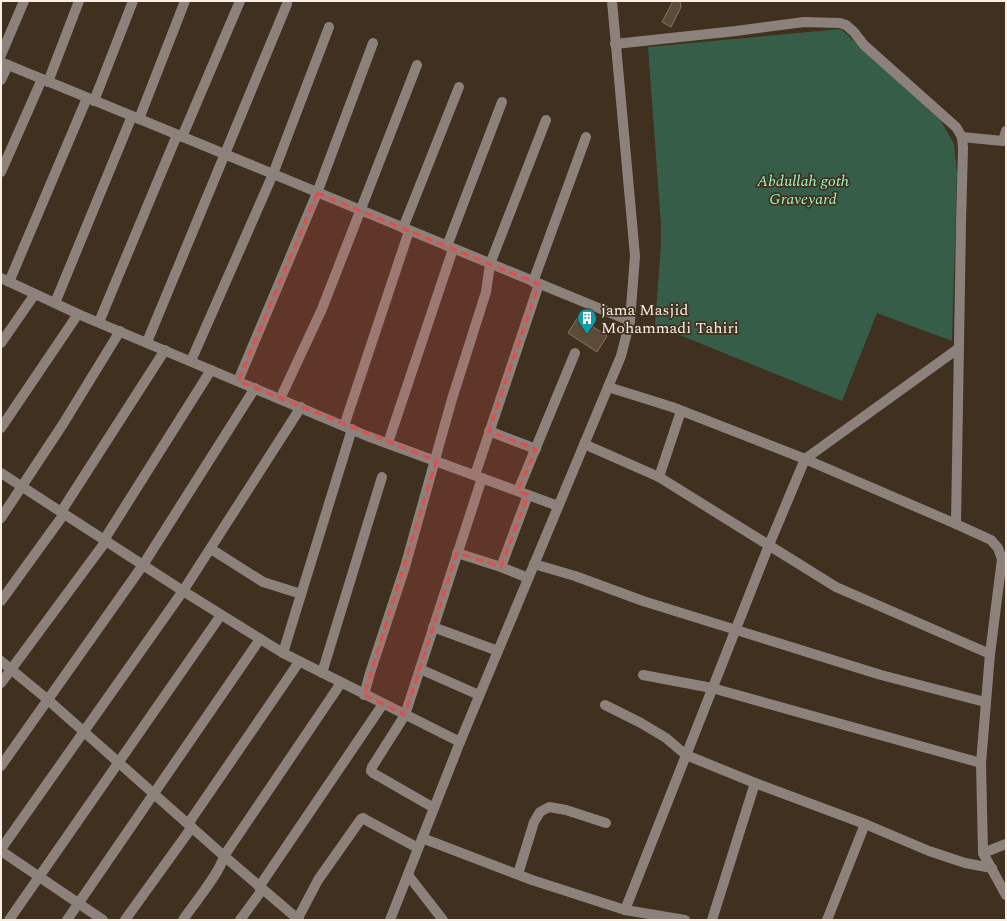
<svg xmlns="http://www.w3.org/2000/svg" width="1007" height="921" font-family="Spectral,serif">
<rect width="100%" height="100%" fill="#40301f"/>
<!-- green -->
<path fill="#365d47" d="M841 29 940 119 954 144 957 173 952 341 877 313 842 401 655 325 661 244V225L648 47Z"/>
<!-- building -->
<g fill="#5d4b39" stroke="#867360">
<path d="M673 1H680L681 7 671 27 662 22Z"/>
<path d="M578 317 607 336 597 352 568 333Z"/>
</g>
<g fill="none" stroke-linecap="round" stroke-linejoin="round">
<!-- minor -->
<g stroke="#8d827b" stroke-width="10">
<path d="M615 44 736 31 804 22 840 23 846 25 854 32 864 45 956 127 962 137 963 148 961 223 956 524 991 540 998 548 1002 559 990 654 981 763 983 853 1006 895"/>
<path d="M1 55 24 1"/>
<path d="M1 62 630 321"/>
<path d="M1 80 8 65"/>
<path d="M48 82 79 1"/>
<path d="M94 101 133 1"/>
<path d="M139 119 185 1"/>
<path d="M182 137 240 1"/>
<path d="M962 137 1003 141 1006 131"/>
<path d="M1 172 42 79"/>
<path d="M403 228 459 87"/>
<path d="M447 246 502 102"/>
<path d="M1 278 78 314 367 436 558 506"/>
<path d="M9 282 87 98"/>
<path d="M533 282 586 137"/>
<path d="M55 303 132 116"/>
<path d="M99 322 177 135"/>
<path d="M147 342 287 4"/>
<path d="M1 343 35 294"/>
<path d="M191 361 273 174 329 27"/>
<path d="M238 381 317 193 373 43"/>
<path d="M608 387 672 407 805 459 956 524"/>
<path d="M280 399 322 309 417 65"/>
<path d="M344 426 409 231"/>
<path d="M1 428 78 314"/>
<path d="M489 431 536 449"/>
<path d="M388 443 453 249"/>
<path d="M584 444 659 477 836 587 990 654"/>
<path d="M1 473 183 591 283 653 460 742"/>
<path d="M475 475 539 284"/>
<path d="M659 477 681 411"/>
<path d="M518 491 575 353"/>
<path d="M61 512 165 350"/>
<path d="M1 518 63 424 120 331"/>
<path d="M104 540 211 370"/>
<path d="M211 549 263 582 301 594"/>
<path d="M457 553 501 567 528 578"/>
<path d="M534 564 575 576 643 601 881 675 985 702"/>
<path d="M501 567 528 495"/>
<path d="M1 601 64 514"/>
<path d="M433 627 498 651"/>
<path d="M283 653 352 429"/>
<path d="M1 661 47 699 224 856 299 920"/>
<path d="M420 669 479 695"/>
<path d="M322 673 382 477"/>
<path d="M643 675 712 688 981 763"/>
<path d="M1 683 106 541"/>
<path d="M364 695 370 673 405 567 452 399 486 292 490 264 546 120"/>
<path d="M605 705 641 723 666 738 686 755 755 783 865 824 929 851 965 863 992 868"/>
<path d="M1 766 143 565 255 388"/>
<path d="M434 808 373 773 371 771 372 767 405 715 482 478"/>
<path d="M188 824 299 662"/>
<path d="M422 838 532 880 625 910 685 920"/>
<path d="M1 849 183 591 301 407"/>
<path d="M1 851 103 920"/>
<path d="M983 853 1006 844"/>
<path d="M518 874 534 822 540 812 549 807 566 810 606 823"/>
<path d="M408 875 443 920"/>
<path d="M259 887 383 704"/>
<path d="M625 910 769 545 805 459 959 348"/>
<path d="M9 920 221 615"/>
<path d="M67 920 260 639"/>
<path d="M125 920 192 827"/>
<path d="M183 920C193 905 220 873 224 856L341 683"/>
<path d="M240 920 262 890"/>
<path d="M297 920 318 880 361 819 363 818 366 820 418 848"/>
<path d="M390 920 460 742 621 356 630 321 635 256 612 1"/>
<path d="M712 920 755 783"/>
<path d="M827 920 865 824"/>
</g>
</g>
<!-- marked area -->
<path fill="#dd504e" fill-opacity="0.2" stroke="#dd504e" stroke-width="3" stroke-dasharray="8 5" stroke-linejoin="round" d="M317 193 539 284 489 431 536 449 518 491 528 495 501 567 457 553 405 715 364 695 436 461 238 381Z"/>
<!-- icons -->
<defs>
<symbol id="building-pin" viewBox="-11 -11 22 30"><path d="M0 17L-7.5 6A9.5 9.5 0 1 1 7.5 6Z" fill="#0f9aa8" stroke="#40301f"/><path d="M-4-6H4V6H1V3H-1V6H-4ZM-2.5-4.3h1.7v1.8h-1.7ZM.8-4.3h1.7v1.8H.8ZM-2.5-1h1.7V.8h-1.7ZM.8-1h1.7V.8H.8Z" fill="#fff"/></symbol>
</defs>
<g fill-rule="evenodd">
<use href="#building-pin" x="576" y="307" width="22" height="30"/>
</g>
<g text-anchor="middle" stroke-width="3.5" stroke-linejoin="round" paint-order="stroke">
<!-- park labels -->
<g font-size="16" font-style="italic" fill="#98f6c1" stroke="#40301f">
<text x="803" y="186">Abdullah goth<tspan x="803" dy="18">Graveyard</tspan></text>
</g>
<!-- poi labels -->
<g font-size="16" fill="#f9efe4" stroke="#40301f" text-anchor="start">
<text x="601" y="315">jama Masjid<tspan x="601" dy="18">Mohammadi Tahiri</tspan></text>
</g>
</g>
<!-- border -->
<rect width="1007" height="921" fill="none" stroke="#f9efe4" stroke-width="4"/>
</svg>
